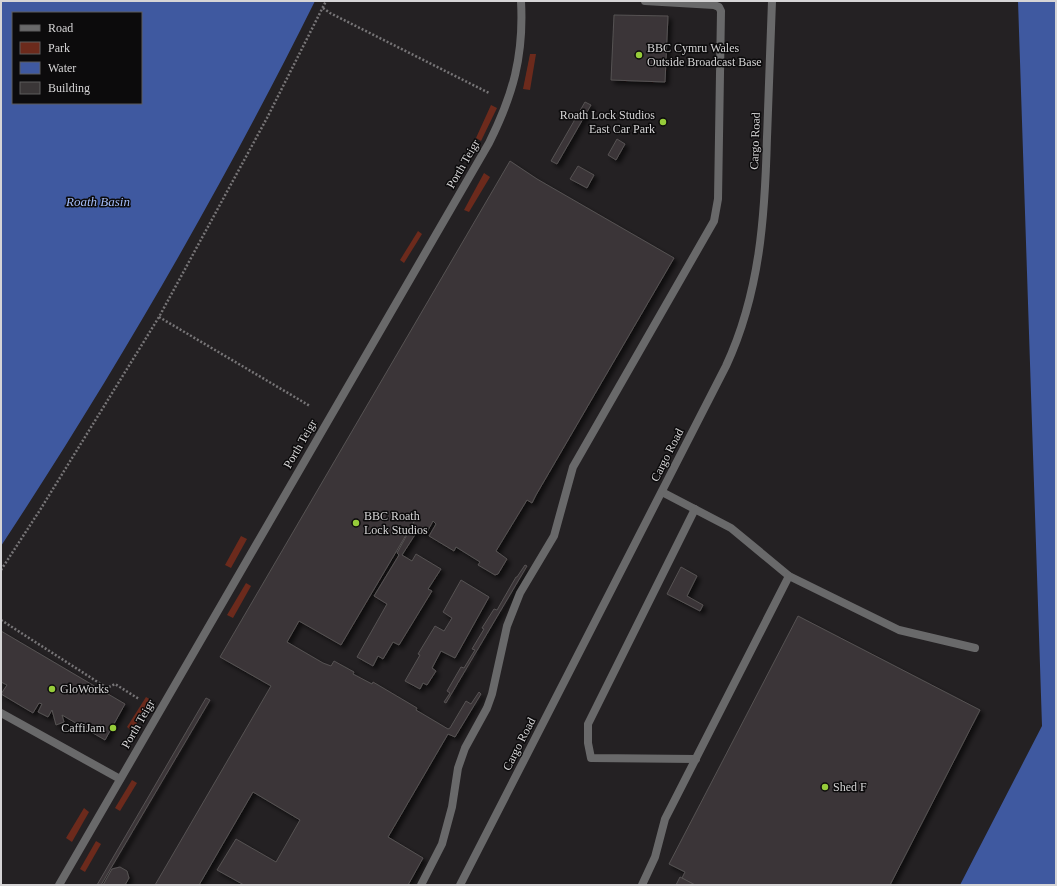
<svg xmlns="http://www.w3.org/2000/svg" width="1057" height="886" font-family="'Times New Roman',serif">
<defs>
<filter id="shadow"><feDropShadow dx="3.5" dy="3.5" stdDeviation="2" flood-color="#0009"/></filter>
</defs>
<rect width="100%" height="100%" fill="#242123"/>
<!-- green -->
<g fill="#6c2a1c">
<path d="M530 54H536L530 90 523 89Z"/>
<path d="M491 105 497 108 481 141 476 138Z"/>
<path d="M484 173 490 177 469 212 464 210Z"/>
<path d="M418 231 422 234 404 263 400 260Z"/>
<path d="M241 536 247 539 231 568 225 565Z"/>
<path d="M246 583 251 586 233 618 227 615Z"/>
<path d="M146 697 151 700 132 731 127 727Z"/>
<path d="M132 780 137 783 120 811 115 808Z"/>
<path d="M84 808 89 812 72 842 66 838Z"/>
<path d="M96 841 101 844 85 872 80 869Z"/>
</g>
<!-- water -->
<g fill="#3f59a0" fill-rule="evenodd">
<path d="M1 1H315C222 188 116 371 1 546ZM13 13H141V103H13Z"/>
<path d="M1018 1H1056V885H960L1042 726Z"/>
</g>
<!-- building -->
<g fill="#3a3637" stroke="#565253" filter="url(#shadow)">
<path d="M614 15 668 16 665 82 611 80Z"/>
<path d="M585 102 591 105 557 164 551 161Z"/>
<path d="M617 139 625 144 616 160 608 155Z"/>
<path d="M510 161 537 179 674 258 536 495 532 503 527 500 496 551 507 559 498 574 495 575 478 565 480 562 456 547 454 551 429 536 436 524 433 521 426 534 418 530 402 555 412 561 416 554 441 569 428 589 432 591 399 645 393 642 383 659 378 656 373 666 357 657 387 604 374 596 399 555 397 553 419 513 341 645 299 621 287 642 323 663 331 666 334 661 354 672 353 674 372 684 373 682 417 708 416 710 448 729 450 728 466 701 471 704 479 692 481 694 455 737 448 734 388 837 423 858 408 885H244L217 870 236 839 276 862 300 820 253 792 199 885H155L271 686 220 657Z"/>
<path d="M578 166 594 175 587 188 570 179Z"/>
<path d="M525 565 527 566 446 703 444 702 450 693 447 691 461 667 464 668 475 650 472 649 484 629 482 628 494 609 497 610 516 577H517Z"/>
<path d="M681 567 697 576 687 596 703 605 700 611 667 594Z"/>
<path d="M461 580 489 597 455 658 441 651 432 668 436 671 427 685 423 683 420 689 405 681 420 655 418 654 435 626 444 631 452 618 443 612Z"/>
<path d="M798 616 980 710 890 885H695L682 878 685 872 669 864Z"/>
<path d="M1 631 125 704 105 740 62 715 64 722 56 725 52 710 48 717 38 712 42 704 39 703 33 713 1 694 7 685 1 682Z"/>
<path d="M206 698 210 700 101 885H97Z"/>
<path d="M120 867 127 871 129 878 125 885H103L112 869Z"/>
<path d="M680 877 682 878 695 885H676Z"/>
</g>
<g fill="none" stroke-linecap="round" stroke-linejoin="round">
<!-- path -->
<g stroke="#777577" stroke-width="2.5" stroke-dasharray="2 2" stroke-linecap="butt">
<path d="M323 8 330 13 489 93"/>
<path d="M159 317 310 406"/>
<path d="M1 570 40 510 159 317 267 118 326 1"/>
<path d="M1 620 107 688 115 684 139 699"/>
</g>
<!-- lane -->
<g stroke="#69696a" stroke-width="8">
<path d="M662 492 731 528 789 576 899 630 975 648"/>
<path d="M695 509 588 724V743L591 758 696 759"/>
<path d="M1 713 120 779"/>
<path d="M421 885 442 844 452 807 458 768 465 748 487 708 492 694 507 626 520 593 554 536 573 467 714 221 718 199 721 11 719 7 714 5 645 1"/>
<path d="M642 885 655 857 665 819 789 576"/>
</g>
<!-- street -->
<g stroke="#69696a" stroke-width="8">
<path d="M59 885 489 143C513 95 524 56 521 1"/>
<path d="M460 885 726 366C760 293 765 216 767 137 769 92 770 47 772 1"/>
</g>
</g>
<!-- markers -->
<g fill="#96cc3a" stroke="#0c0b0c" stroke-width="1.5">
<circle cx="639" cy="55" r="4"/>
<circle cx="663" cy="122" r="4"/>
<circle cx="356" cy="523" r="4"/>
<circle cx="52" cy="689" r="4"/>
<circle cx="113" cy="728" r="4"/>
<circle cx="825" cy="787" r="4"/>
</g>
<g text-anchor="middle" stroke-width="3" stroke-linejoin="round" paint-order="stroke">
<!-- poi labels -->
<g font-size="12" fill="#d6d5d6" stroke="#0c0b0c" text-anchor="start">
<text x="647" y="52">BBC Cymru Wales<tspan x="647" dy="14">Outside Broadcast Base</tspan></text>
<text x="655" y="119" text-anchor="end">Roath Lock Studios<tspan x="655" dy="14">East Car Park</tspan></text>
<text x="364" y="520">BBC Roath<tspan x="364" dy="14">Lock Studios</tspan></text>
<text x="60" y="693">GloWorks</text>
<text x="105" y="732" text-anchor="end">CaffiJam</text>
<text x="833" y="791">Shed F</text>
</g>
<!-- street labels -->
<g font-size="12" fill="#d6d5d6" stroke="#0c0b0c">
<text transform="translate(755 141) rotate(-88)" y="4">Cargo Road</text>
<text transform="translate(463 164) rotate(-60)" y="4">Porth Teigr</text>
<text transform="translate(300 444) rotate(-60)" y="4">Porth Teigr</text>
<text transform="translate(667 455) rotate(-63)" y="4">Cargo Road</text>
<text transform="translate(138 724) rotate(-60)" y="4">Porth Teigr</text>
<text transform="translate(519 744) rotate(-63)" y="4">Cargo Road</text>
</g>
<!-- water labels -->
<g font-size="13" font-style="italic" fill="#a4bdf9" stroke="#0c0b0c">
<text x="98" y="206">Roath Basin</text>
</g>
</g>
<!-- border -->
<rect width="1057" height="886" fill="none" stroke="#d6d5d6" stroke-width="4"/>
<!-- legend -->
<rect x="12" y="12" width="130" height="92" fill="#0c0b0c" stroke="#5d5c5d"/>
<rect x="20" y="25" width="20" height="6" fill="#69696a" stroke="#5d5c5d"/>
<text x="48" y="32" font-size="12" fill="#d6d5d6">Road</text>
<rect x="20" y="42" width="20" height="12" fill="#6c2a1c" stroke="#5d5c5d"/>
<text x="48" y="52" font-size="12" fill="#d6d5d6">Park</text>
<rect x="20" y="62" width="20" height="12" fill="#3f59a0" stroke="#5d5c5d"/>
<text x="48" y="72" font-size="12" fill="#d6d5d6">Water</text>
<rect x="20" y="82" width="20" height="12" fill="#3a3637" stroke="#5d5c5d"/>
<text x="48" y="92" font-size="12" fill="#d6d5d6">Building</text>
</svg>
